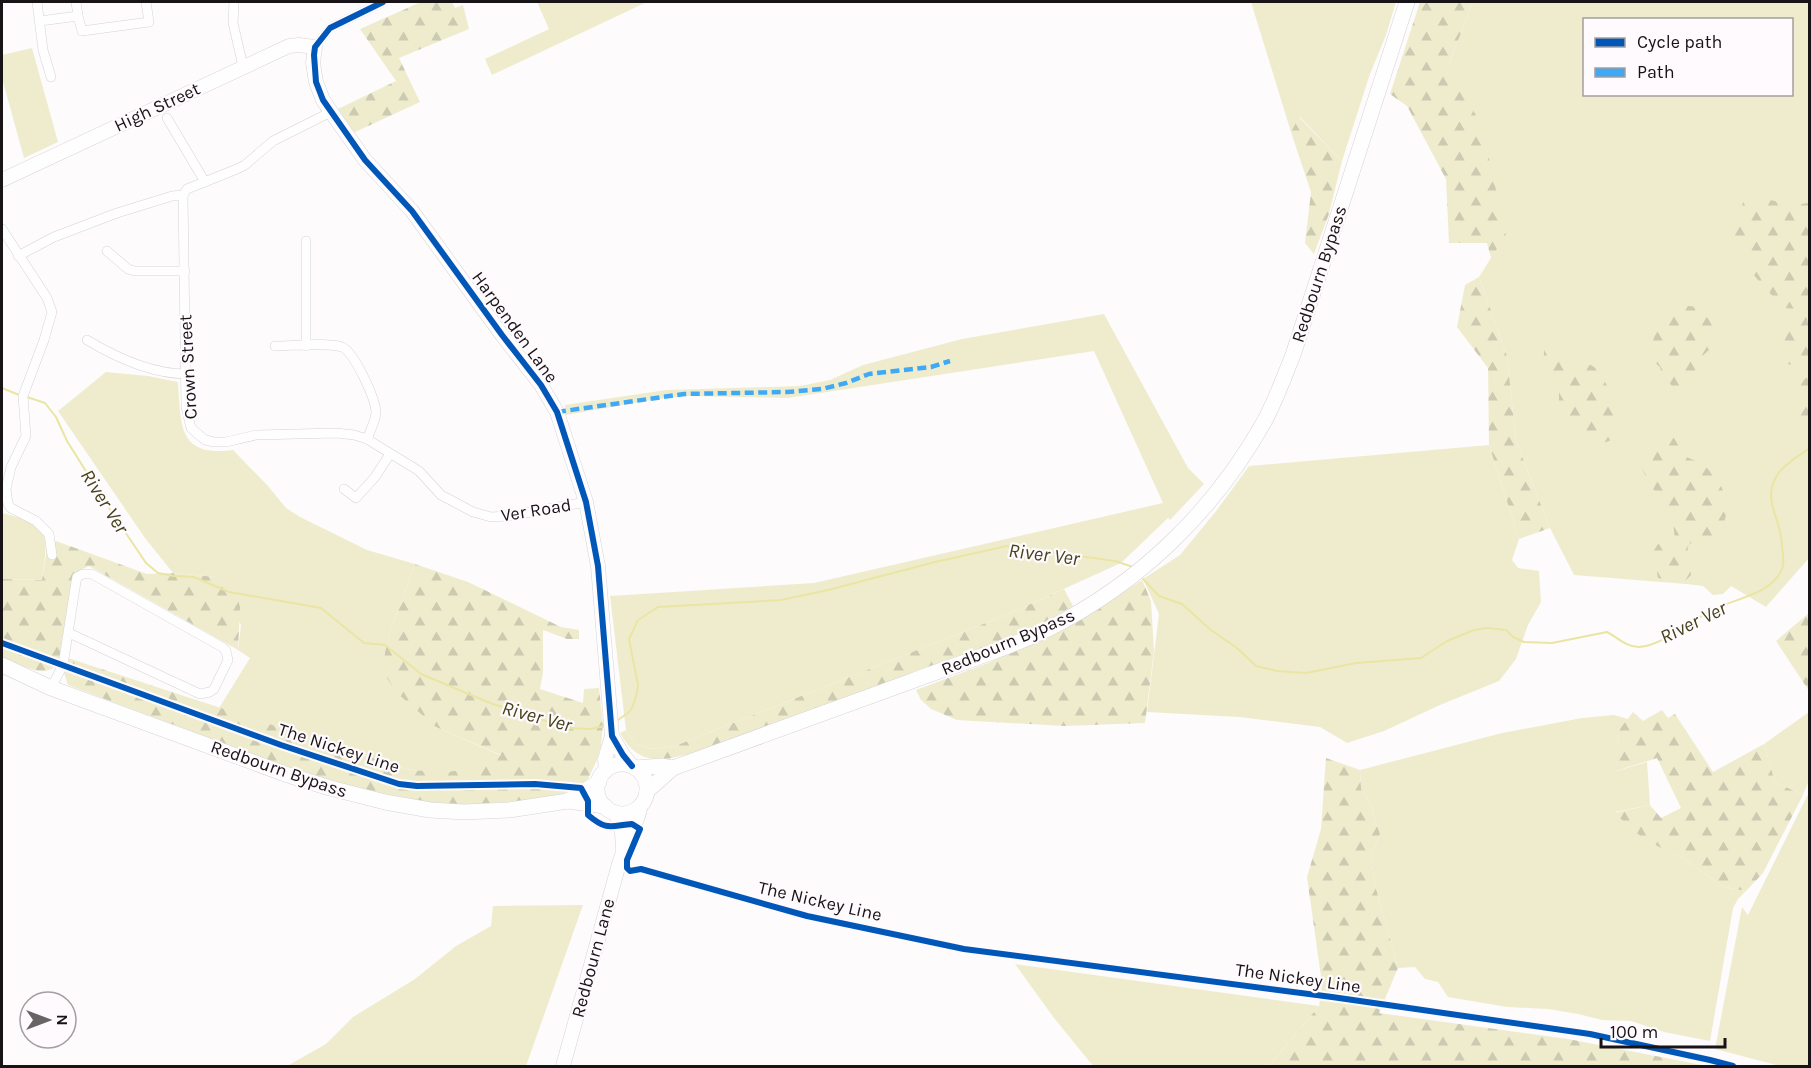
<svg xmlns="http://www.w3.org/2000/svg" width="1811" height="1068" font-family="Karla,sans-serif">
<defs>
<pattern id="forest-firs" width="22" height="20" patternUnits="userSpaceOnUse" patternTransform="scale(1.5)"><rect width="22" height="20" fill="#efecce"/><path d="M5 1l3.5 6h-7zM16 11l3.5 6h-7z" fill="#cccab0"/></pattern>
</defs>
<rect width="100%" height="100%" fill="#fdfbfc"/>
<!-- green -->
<g fill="#efecce" fill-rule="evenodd">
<path d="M537 2H647L492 75 485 59 549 29Z"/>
<path d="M1251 2H1396L1386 35 1370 74 1342 161 1300 117 1291 132Z"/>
<path d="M1473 2H1809V558L1766 607 1731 586 1723 594 1713 595 1703 586 1686 584 1574 575 1550 528 1516 441 1507 356 1479 277 1506 234 1449 64ZM1584 20H1792V94H1584Z"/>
<path d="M32 48 58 142 24 158 2 78V55Z"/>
<path d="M1104 314 1188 468 1204 484 1170 520 1168 518 1121 563 1006 615 675 746 651 749 635 744 626 730 610 596 814 583 1163 503 1094 351 788 398 688 396 657 399 566 415 565 405 666 390 800 386 830 380 863 365 962 339Z"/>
<path d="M106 372 148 376 178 382C181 426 178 457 233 450L268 486 286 508 300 517 367 550 415 564 388 637 436 727 502 756 472 769 438 773 407 769 219 708 250 658 238 650 241 625 216 577 173 573 145 538 58 411Z"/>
<path d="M1489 445 1519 539 1512 560 1518 568 1539 571 1541 602 1528 625 1516 659 1499 681 1440 705 1384 731 1347 743 1320 727 1239 717 1147 712 1159 614 1143 579 1180 555 1217 510 1249 466Z"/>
<path d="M2 513C51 525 49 534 42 580L2 579Z"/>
<path d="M1809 712V780L1803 795 1775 782 1764 744Z"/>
<path d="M1614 715 1628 719 1619 730 1617 771 1647 762 1650 805 1615 812 1645 839 1684 859 1724 887 1746 891 1738 899 1733 908 1710 1041 1664 1032 1631 1021 1602 1020 1578 1014 1548 1009 1507 1007 1448 997 1438 982 1425 979 1415 967 1398 968 1375 885 1371 856 1380 834 1370 803 1361 789 1360 770 1502 733 1582 718Z"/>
<path d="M1809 792V1066H1780L1715 1049 1742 907 1748 915Z"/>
<path d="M583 905 526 1066H287L326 1044 353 1017 415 979 456 946 491 926 493 906Z"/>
<path d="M1015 964 1319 1006 1269 1066H1093L1054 1018Z"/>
</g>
<!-- forest -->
<g fill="url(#forest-firs)">
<path d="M421 2H452L455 8 463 5 469 29 399 58 420 102 353 133 338 109 396 81 360 29Z"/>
<path d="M1420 2H1473L1449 64 1482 127 1506 235 1491 258 1487 243H1449L1446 179 1407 106 1390 94Z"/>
<path d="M1299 117 1342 161 1329 214 1314 254 1305 243 1311 192 1291 132Z"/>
<path d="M1762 198 1792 205 1809 203V304L1799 309 1784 308C1768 290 1743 268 1736 245 1732 235 1740 210 1744 200Z"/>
<path d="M1479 277 1507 356 1516 441 1550 528 1519 539 1489 445 1488 368 1457 327 1465 285Z"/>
<path d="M1667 303C1679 306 1690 305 1702 308 1709 323 1722 333 1716 351L1709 350C1693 363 1696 372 1690 390L1680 395 1662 375 1660 367 1652 360 1657 350 1653 341 1655 332 1652 316 1659 315Z"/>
<path d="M1796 315 1806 316C1811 327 1805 336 1810 341L1809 421H1798L1790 413 1799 384 1807 377 1806 366 1786 364 1781 356 1779 342 1785 340 1786 318Z"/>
<path d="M1553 342 1577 363C1583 363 1589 363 1594 367 1605 375 1623 418 1619 430 1617 435 1611 441 1606 442 1600 444 1593 443 1588 441 1578 435 1577 427 1572 419 1569 413 1564 409 1559 405V392C1545 377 1541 367 1545 346Z"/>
<path d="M1674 438C1678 444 1681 453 1687 457 1691 460 1696 460 1700 463 1726 480 1737 514 1714 538 1705 547 1699 546 1689 543 1685 555 1691 563 1691 575L1684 582 1658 578 1653 552 1658 544 1673 545 1675 540 1672 512 1649 484 1642 468 1653 441Z"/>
<path d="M56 541 147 574 173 573 216 577 234 586 240 607 238 650 89 566 73 574 59 661C48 682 19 664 2 657V579L42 580 47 548Z"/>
<path d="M415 564 468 582 561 627 579 630V639H567L543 630V673L540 689 583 703 584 689 599 688 603 724 601 746 596 762 588 779 571 791 547 799 467 805 411 802 317 779 68 685 64 673 68 658 407 769C443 774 469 774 501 755L436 727 397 693 387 678 384 659 388 637Z"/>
<path d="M1142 580 1151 601 1154 651 1145 723 1065 726 957 720 931 709 921 700 916 690 988 663 1067 628Z"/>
<path d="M1064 589 1073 606 1041 624 940 666 702 750C668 760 640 770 620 733L626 730 635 744 651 749 675 746 1006 615Z"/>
<path d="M1809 613V691L1776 641Z"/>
<path d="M1662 710 1668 718 1675 714 1713 772 1764 744 1775 782 1803 795 1763 873 1746 891 1724 887 1684 859 1645 840 1614 813 1650 805 1661 818 1681 808 1657 758 1616 771 1619 730 1633 712 1643 721Z"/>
<path d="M1326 758 1360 770 1361 789 1370 803 1380 834 1371 856 1375 885 1398 968 1379 1013 1568 1039 1702 1065V1066H1269L1319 1006 1322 984 1307 877 1321 829Z"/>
</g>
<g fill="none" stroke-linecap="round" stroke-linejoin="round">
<!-- stream -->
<g stroke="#eae5a2" stroke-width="2">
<path d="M2 388 19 395"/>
<path d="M27 397 45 403 56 417 67 441 111 511 146 563 158 573 174 576 194 577 229 592 321 608 364 643 385 645 421 674 490 703 568 728 590 729 605 726"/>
<path d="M1143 579 1159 596 1182 604 1211 630 1237 648 1256 666 1277 671 1306 673 1356 663 1421 658 1447 641 1474 630 1487 628 1506 630 1513 637 1524 642 1552 643 1607 632C1617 637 1626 647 1639 647 1662 646 1692 620 1712 610 1735 598 1774 595 1783 566 1784 560 1783 553 1782 547 1782 533 1777 521 1773 508 1764 477 1787 463 1810 448"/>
<path d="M615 722 628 713 632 708 637 693 638 685 629 639 638 620 658 607 781 600 828 590 935 562 1007 546 1115 561 1133 567"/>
</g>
<defs>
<g id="street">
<path d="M37 2 43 50 51 77"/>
<path d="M76 2 78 16"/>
<path d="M234 2 233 23 243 66"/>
<path d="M40 21 78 16 82 31 149 22 146 2"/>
<path d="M315 47 330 28 383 2"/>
<path d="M167 118 205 182"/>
<path d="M183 195 186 407 191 428 205 440 214 442H226L256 435 336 433 354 435 367 439 419 471 441 495 473 512 491 517 509 516 586 502"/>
<path d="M2 229 47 298 52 312 44 340 23 396 26 436 11 467 6 489 8 504 11 508 36 521 49 534 52 555"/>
<path d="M306 241V346"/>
<path d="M107 251 128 269 135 271H185"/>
<path d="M18 256 54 237 117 213 172 196 183 195 187 189 237 169 245 165 273 141 331 112"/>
<path d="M87 340C117 358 152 374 187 374"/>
<path d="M275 346C291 346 328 342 342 347 354 352 376 399 376 413 375 422 370 431 367 439"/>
<path d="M344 489 356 498 375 477 390 454"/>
<path d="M51 688 63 665 76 582 77 577 83 574H92L222 647 226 651 228 660 214 689 210 692 200 694 69 633"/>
</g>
<g id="secondary">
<path d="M2 180 289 46 299 45 315 47 313 63 316 82 323 100 331 112 365 160 412 211 502 335 541 385 557 412 586 502 598 566 612 736 623 755 632 766"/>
<path d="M606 771 605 759 612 736"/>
<path d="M615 812 622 832 623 849"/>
<path d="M563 1066 619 864C625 844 637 826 641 805"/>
</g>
<g id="primary">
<path d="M2 665 51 688 285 774 330 788 385 802 430 810 464 812 509 810 568 801 605 806"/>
<circle cx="622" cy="789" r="25"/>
<path d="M635 768 663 766 673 768"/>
<path d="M647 791 673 768C753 739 833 710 912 681 957 664 1005 650 1048 629 1140 583 1214 511 1264 422 1276 400 1284 377 1293 355L1407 2"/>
<path d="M568 801 599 782"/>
</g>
</defs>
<!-- street casing -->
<use href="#street" stroke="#d6d3d5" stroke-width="10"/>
<!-- secondary casing -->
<use href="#secondary" stroke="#d6d3d5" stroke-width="15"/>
<!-- primary casing -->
<use href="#primary" stroke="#d6d3d5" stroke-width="16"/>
<!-- street -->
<use href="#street" stroke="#fffeff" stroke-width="9"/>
<!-- secondary -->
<use href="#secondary" stroke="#fffeff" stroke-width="14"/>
<!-- primary -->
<use href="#primary" stroke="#fffeff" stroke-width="15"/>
<!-- quiet -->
<path stroke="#3fa9f5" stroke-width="4.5" stroke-dasharray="9 4.5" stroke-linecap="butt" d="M557 412 684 394 787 392 822 389 846 383 869 374 931 367 950 361"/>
<defs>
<g id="cycleway">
<path d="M383 2 330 28 315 47 314 55 316 82 323 100 365 160 412 211 502 335 541 385 557 412 586 502 598 566 612 736 623 755 632 766"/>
<path d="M2 643 281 745 399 784 417 786 535 784 581 788 588 801V815C607 831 610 826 632 824L640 829 627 860V868L630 871 641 869 807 916 964 949 1332 997 1590 1034 1710 1060 1733 1066"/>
</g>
</defs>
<!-- cycleway casing -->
<use href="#cycleway" stroke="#fefafd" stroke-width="10"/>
<!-- cycleway -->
<use href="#cycleway" stroke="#0057b8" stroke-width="6"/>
</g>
<g text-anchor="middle" stroke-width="4.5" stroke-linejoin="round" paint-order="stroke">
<!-- street labels -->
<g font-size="18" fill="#171316" stroke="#fefafd">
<text transform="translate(157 107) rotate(-25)" y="6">High Street</text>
<text transform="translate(1319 274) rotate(-72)" y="6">Redbourn Bypass</text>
<text transform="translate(515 327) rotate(54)" y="6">Harpenden Lane</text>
<text transform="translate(188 367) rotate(-93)" y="6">Crown Street</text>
<text transform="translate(536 510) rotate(-9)" y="6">Ver Road</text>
<text transform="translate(1008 642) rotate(-23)" y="6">Redbourn Bypass</text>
<text transform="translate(339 748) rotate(18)" y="6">The Nickey Line</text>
<text transform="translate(279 769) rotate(19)" y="6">Redbourn Bypass</text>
<text transform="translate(820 901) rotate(13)" y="6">The Nickey Line</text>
<text transform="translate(593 958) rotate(-75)" y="6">Redbourn Lane</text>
<text transform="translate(1298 978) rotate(8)" y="6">The Nickey Line</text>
</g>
<!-- water labels -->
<g font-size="20" font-style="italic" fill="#454219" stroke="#fefafd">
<text transform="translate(105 501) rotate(58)" y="7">River Ver</text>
<text transform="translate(1044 554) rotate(7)" y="7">River Ver</text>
<text transform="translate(1693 622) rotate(-26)" y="7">River Ver</text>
<text transform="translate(537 716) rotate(15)" y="7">River Ver</text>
</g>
</g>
<!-- border -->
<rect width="1811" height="1068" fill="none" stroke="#171316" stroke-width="6"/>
<!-- legend -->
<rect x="1583" y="18" width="210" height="78" fill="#fefafd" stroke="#a29ea1" stroke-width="1.5"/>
<rect x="1595" y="38" width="30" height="9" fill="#0057b8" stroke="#a29ea1" stroke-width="1.5"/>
<text x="1637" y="48" font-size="18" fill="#171316">Cycle path</text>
<rect x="1595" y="68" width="30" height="9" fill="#3fa9f5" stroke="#a29ea1" stroke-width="1.5"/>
<text x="1637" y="78" font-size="18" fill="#171316">Path</text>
<!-- north arrow -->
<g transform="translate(48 1020) rotate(90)"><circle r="28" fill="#fefafd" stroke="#a29ea1" stroke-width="1.5"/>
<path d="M0-4.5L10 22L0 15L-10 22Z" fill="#686466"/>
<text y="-9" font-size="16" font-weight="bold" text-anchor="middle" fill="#171316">N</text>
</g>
<!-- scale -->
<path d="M1601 1038v9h124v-9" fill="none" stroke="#171316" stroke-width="3"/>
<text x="1610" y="1038" font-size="18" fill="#171316" stroke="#fefafd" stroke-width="4.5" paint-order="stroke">100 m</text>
</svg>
